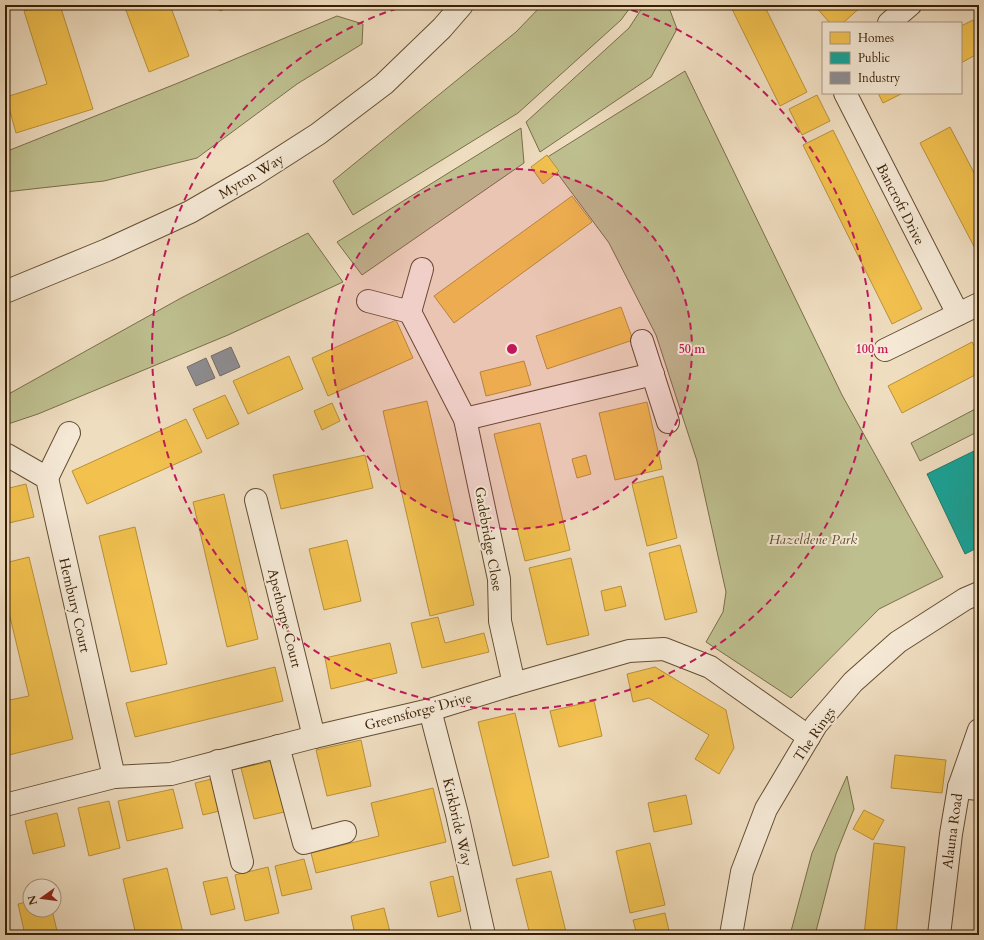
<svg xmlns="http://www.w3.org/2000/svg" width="984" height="940" font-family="Cardo,serif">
<rect width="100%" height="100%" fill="#efddc0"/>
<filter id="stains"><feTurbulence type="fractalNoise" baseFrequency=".005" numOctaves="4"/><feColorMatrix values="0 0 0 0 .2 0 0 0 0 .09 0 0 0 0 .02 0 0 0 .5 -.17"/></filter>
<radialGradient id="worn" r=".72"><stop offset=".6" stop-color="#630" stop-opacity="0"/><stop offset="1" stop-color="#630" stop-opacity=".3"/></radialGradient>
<!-- green -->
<g fill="#bebf8f" stroke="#7a6e49">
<path d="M542 5H632L621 20 518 113 353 215 333 181 516 32Z"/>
<path d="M644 5H668L677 29 651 77 540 152 526 122 629 28Z"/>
<path d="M337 16 363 24 362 44 297 84 197 158 104 181 5 192V152L178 83Z"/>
<path d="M685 71 842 395 943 577 879 609 791 698 706 642 723 612 726 592 697 461 656 335 609 243 546 158Z"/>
<path d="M521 128 524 163 362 275 337 242Z"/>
<path d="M308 233 343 282 228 335 38 414 5 425V396L181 298Z"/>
<path d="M979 407V431L920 461 911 443Z"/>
<path d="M847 776 854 809 836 854 815 935H790L812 853Z"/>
</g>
<!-- homes -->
<g fill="#f2c14e" stroke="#ba9038">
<path d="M43 5H60L93 109 16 133 6 97 47 84 24 11Z"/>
<path d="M124 5H170L189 56 149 72Z"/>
<path d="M217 5H234L220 11Z"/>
<path d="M730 5H764L807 92 780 106Z"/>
<path d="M814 5H863L843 23H830Z"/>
<path d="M974 5H979V15Z"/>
<path d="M973 20 979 31V53L961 63V26Z"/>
<path d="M878 93H903L883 103Z"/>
<path d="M817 95 830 121 802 135 789 109Z"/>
<path d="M950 127 979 182V256L920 143Z"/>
<path d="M833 130 922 309 892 324 803 145Z"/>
<path d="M547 155 559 171 543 184 531 167Z"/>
<path d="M572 196 592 222 454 323 434 296Z"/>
<path d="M621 307 633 340 547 369 536 336Z"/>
<path d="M396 320 413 358 328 396 312 358Z"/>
<path d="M972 342 979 355V373L902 413 888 386Z"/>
<path d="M289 356 303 389 248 414 233 381Z"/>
<path d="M524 361 531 385 486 396 480 372Z"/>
<path d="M225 395 239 424 207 439 193 409Z"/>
<path d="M427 401 474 605 430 616 383 411Z"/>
<path d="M647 402 662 469 615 480 599 413Z"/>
<path d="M332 403 340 421 322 430 314 411Z"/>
<path d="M186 419 202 452 87 504 72 471Z"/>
<path d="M540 423 570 550 525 561 494 434Z"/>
<path d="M365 455 373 488 281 509 273 475Z"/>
<path d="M586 455 591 474 577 478 572 459Z"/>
<path d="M663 476 677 538 647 546 632 484Z"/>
<path d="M26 484 34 517 5 524V489Z"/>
<path d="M224 494 258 639 227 647 193 502Z"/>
<path d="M135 527 167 664 131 672 99 536Z"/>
<path d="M347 540 361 601 324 610 309 549Z"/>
<path d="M680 545 697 612 665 620 649 553Z"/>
<path d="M29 557 73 739 5 756V701L29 696 5 596V563Z"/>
<path d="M571 558 589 635 547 645 529 568Z"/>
<path d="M621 586 626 606 605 611 601 591Z"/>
<path d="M438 617 445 643 484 633 489 652 422 668 411 623Z"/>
<path d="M390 643 397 673 331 689 325 658Z"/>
<path d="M275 667 283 701 135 737 126 703Z"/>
<path d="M655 667 726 710 734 748 719 774 695 759 709 735 649 698 633 702 627 674Z"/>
<path d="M594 701 602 736 559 747 550 711Z"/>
<path d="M515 713 549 857 513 866 478 722Z"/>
<path d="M361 740 371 786 327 796 316 750Z"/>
<path d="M895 755 946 760 942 793 891 788Z"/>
<path d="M281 759 293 810 254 819 241 768Z"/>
<path d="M224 776 232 808 203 815 195 783Z"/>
<path d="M433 788 446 842 316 873 311 853 379 836 371 803Z"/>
<path d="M173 789 183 828 127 841 118 801Z"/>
<path d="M686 795 692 824 654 832 648 803Z"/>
<path d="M109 801 120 848 89 856 78 808Z"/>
<path d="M864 810 884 820 873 840 853 829Z"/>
<path d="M57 813 65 846 33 854 25 821Z"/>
<path d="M650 843 665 905 630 913 616 851Z"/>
<path d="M874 843 905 847 896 935H864Z"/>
<path d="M304 859 312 889 282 896 275 866Z"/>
<path d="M268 867 279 913 245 921 235 875Z"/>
<path d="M167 868 183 933 177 935H136L123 879Z"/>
<path d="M551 871 566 932 554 935H530L516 879Z"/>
<path d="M453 876 461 911 438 917 430 882Z"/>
<path d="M227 877 235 909 211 915 203 882Z"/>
<path d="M30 901V910H52L58 935H25L18 904Z"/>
<path d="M384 908 390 932 379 935H355L351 916Z"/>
<path d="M665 913 670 935H637L633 920Z"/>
</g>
<!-- public -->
<path fill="#17a398" stroke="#217b6b" d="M974 451 979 461V547L965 554 927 474Z"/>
<!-- industry -->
<g fill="#8d8d92" stroke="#736c67">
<path d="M231 347 240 367 220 376 211 356Z"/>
<path d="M206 358 215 378 196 386 187 367Z"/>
</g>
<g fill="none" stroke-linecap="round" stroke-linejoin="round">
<defs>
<g id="minor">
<path d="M889 23 910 5"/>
<path d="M845 93 958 314"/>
<path d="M368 301 410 312 422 269"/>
<path d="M410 312 465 419 499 579 500 621 514 684"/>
<path d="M642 341 668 422"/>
<path d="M885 350 979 304"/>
<path d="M465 419 653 374"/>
<path d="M7 455 47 478 114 777"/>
<path d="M47 478 69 433"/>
<path d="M256 500 314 737"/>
<path d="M430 710 457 814 484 935"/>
<path d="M278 746 304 843 345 832"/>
<path d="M218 761 242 862"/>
<path d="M959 787 979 789"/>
<path d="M5 805 114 777 171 774 314 737 430 710 514 684 629 651 664 649 710 667 809 737"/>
<path d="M939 935 951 834 959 787 979 730"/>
</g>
<g id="tertiary">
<path d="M5 292 107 250 190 212 254 175 318 134 384 84 442 28 462 5"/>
<path d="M731 935 742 872 766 809 816 725 853 682 898 642 965 599 979 593"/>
</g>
</defs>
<!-- minor casing -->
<use href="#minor" stroke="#654e32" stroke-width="24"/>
<!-- tertiary casing -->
<use href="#tertiary" stroke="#654e32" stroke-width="24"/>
<!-- minor -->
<use href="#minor" stroke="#f5e9d6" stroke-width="22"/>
<!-- tertiary -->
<use href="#tertiary" stroke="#f5e9d6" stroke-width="22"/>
</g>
<!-- distance rings -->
<circle cx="512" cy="349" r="180" fill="#c2185b" fill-opacity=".12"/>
<g fill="none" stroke="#c2185b" stroke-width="2" stroke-dasharray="7 5">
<circle cx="512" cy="349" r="180"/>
<path d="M620 6A360 360 0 1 1 404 6"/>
</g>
<g text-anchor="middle" stroke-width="4" stroke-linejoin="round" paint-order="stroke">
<!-- street labels -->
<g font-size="14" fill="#371e03" stroke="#f5e9d6">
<text transform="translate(251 176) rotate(-31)" y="5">Myton Way</text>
<text transform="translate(901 204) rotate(63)" y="5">Bancroft Drive</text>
<text transform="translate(489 539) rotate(80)" y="5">Gadebridge Close</text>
<text transform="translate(75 605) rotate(77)" y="5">Hembury Court</text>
<text transform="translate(285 618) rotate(76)" y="5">Apethorpe Court</text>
<text transform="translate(418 711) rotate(-15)" y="5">Greensforge Drive</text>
<text transform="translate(814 734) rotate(-56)" y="5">The Rings</text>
<text transform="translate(458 822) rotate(77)" y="5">Kirkbride Way</text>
<text transform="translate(952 831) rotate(-82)" y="5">Alauna Road</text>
</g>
<!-- park labels -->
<g font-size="14" font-style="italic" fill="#604e2d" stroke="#f5e9d6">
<text x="813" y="544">Hazeldene Park</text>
</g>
</g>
<circle cx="512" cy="349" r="6" fill="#c2185b" stroke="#f5e9d6" stroke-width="2"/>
<g font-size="12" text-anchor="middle" font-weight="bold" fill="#c2185b" stroke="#f5e9d6" stroke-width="4" stroke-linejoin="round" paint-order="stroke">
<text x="692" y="353">50 m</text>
<text x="872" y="353">100 m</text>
</g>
<!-- margin -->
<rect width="984" height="940" fill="none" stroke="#efddc0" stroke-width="20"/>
<rect x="6" y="6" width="972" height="928" fill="none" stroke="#371e03" stroke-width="2"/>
<rect x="10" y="10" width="964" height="920" fill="none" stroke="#371e03"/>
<!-- legend -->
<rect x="822" y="22" width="140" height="72" fill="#f5e9d6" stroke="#a99882"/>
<rect x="830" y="32" width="20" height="12" fill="#f2c14e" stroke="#a99882"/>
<text x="858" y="42" font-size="12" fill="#371e03">Homes</text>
<rect x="830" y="52" width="20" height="12" fill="#17a398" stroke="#a99882"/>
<text x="858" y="62" font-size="12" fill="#371e03">Public</text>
<rect x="830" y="72" width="20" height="12" fill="#8d8d92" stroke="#a99882"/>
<text x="858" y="82" font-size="12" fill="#371e03">Industry</text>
<!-- north arrow -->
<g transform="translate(42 898) rotate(256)"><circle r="19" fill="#f5e9d6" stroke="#a99882"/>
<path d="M0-3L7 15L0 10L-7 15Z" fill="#8f2418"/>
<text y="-6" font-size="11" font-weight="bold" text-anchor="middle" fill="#371e03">N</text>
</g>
<rect width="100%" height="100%" filter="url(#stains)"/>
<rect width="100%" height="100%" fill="url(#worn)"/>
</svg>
